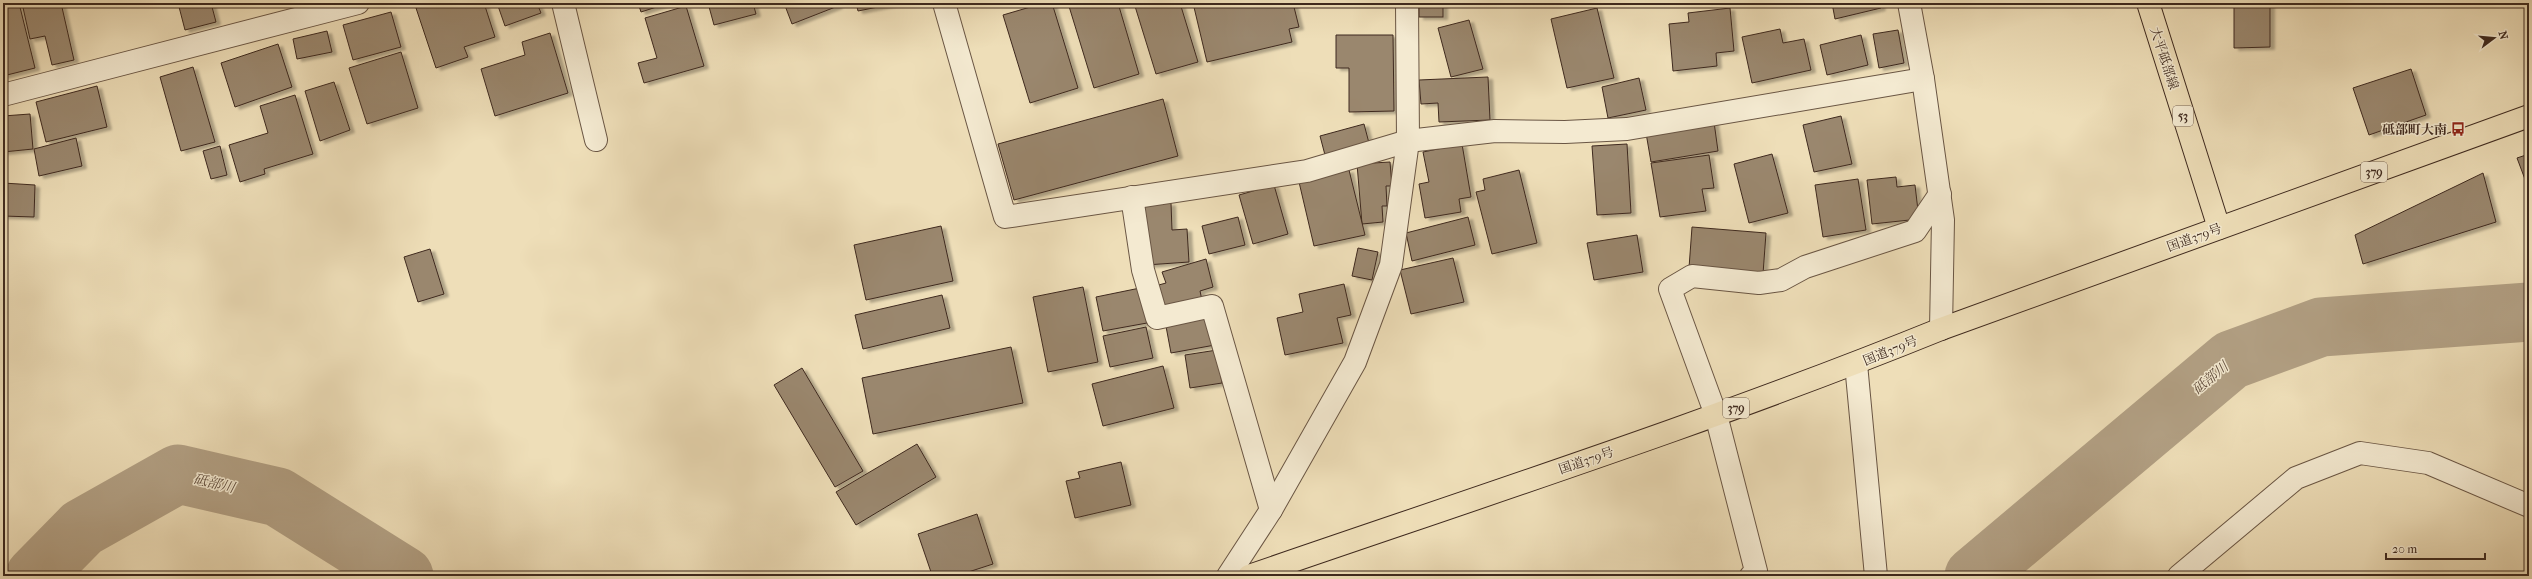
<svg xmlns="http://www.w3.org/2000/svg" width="2532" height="579" font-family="'IM FELL French Canon','Noto Serif JP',serif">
<defs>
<filter id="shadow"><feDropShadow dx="4.5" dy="2.5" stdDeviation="1" flood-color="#0004"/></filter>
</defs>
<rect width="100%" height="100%" fill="#eedeb8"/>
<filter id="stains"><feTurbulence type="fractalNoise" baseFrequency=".005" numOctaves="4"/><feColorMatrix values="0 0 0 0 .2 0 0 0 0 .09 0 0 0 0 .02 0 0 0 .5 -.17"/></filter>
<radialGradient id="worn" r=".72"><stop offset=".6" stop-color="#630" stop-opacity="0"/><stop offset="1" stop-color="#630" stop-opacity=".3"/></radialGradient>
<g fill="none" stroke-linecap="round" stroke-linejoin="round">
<!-- river -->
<g stroke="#b2a084" stroke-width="59">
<path d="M35 576 82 528 178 474 278 497 404 576"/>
<path d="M1974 576 2231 360 2321 327 2529 312"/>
</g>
</g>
<!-- building -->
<g fill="#9a876e" stroke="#3e291e" filter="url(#shadow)">
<path d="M3 3H19L35 68 3 76Z"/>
<path d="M22 3H61L74 60 52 65 45 36 30 39Z"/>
<path d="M178 3H211L216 22 185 30Z"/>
<path d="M432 3H484L495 37 464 47 468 57 436 68 416 8Z"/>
<path d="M497 3H537L541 13 505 26Z"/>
<path d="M638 3H669L641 12Z"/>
<path d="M708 3H753L756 14 714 25Z"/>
<path d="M784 3H837L838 6 792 24Z"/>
<path d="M856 3H898L858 11Z"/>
<path d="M1044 3H1052L1078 88 1030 103 1003 15Z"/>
<path d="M1068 3H1118L1139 74 1094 88Z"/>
<path d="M1134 3H1180L1198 62 1156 74Z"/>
<path d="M1193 3H1293L1299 27 1289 29 1292 42 1207 62Z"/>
<rect x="1419" y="3" width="24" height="14"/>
<path d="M1832 3H1880L1881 8 1835 19Z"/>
<path d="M2234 3H2270V47L2234 48Z"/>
<path d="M686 6 704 66 644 83 638 63 657 58 645 18Z"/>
<path d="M1597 8 1614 78 1567 88 1551 19Z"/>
<path d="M1730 8 1734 51 1716 53 1717 66 1673 71 1669 24 1689 22 1688 13Z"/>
<path d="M391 12 401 47 353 60 343 25Z"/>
<path d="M1469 20 1483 69 1451 77 1438 28Z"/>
<path d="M1780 29 1783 43 1804 39 1811 70 1752 83 1742 37Z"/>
<path d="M1898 30 1904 63 1879 68 1873 34Z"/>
<path d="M327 31 332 52 297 59 293 39Z"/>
<path d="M550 33 568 93 495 116 481 69 525 55 522 42Z"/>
<path d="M1336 35H1393L1394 111 1349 112V68H1336Z"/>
<path d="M1861 35 1868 65 1827 75 1820 45Z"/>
<path d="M278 44 292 87 235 107 221 63Z"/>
<path d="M401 52 418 108 367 124 349 68Z"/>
<path d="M193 67 215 142 181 151 160 77Z"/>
<path d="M2411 69 2426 115 2369 135 2353 88Z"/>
<path d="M1488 77 1490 120 1439 122 1438 103 1421 104 1419 80Z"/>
<path d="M1639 78 1646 110 1608 118 1602 87Z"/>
<path d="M334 82 350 130 320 141 305 91Z"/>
<path d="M97 86 107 127 46 142 36 102Z"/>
<path d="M295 95 313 154 264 169 265 174 240 182 229 145 268 133 260 106Z"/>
<path d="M1163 99 1178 156 1014 200 998 144Z"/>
<path d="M30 114 33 149 3 152V116Z"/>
<path d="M1841 116 1852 164 1814 172 1803 125Z"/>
<path d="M1714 122 1718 151 1651 162 1646 133Z"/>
<path d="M1364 124 1369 143 1325 155 1320 136Z"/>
<path d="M76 138 82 166 39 176 34 149Z"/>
<path d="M1462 144 1471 197 1459 199 1461 212 1425 218 1419 184 1429 182 1423 152Z"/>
<path d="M1627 144 1631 213 1597 215 1592 146Z"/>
<path d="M220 146 227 175 211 179 203 151Z"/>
<path d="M1772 154 1788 213 1749 223 1734 164Z"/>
<path d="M2529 154V190L2517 158Z"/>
<path d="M1709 155 1714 188 1702 189 1706 211 1660 217 1651 163Z"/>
<path d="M1390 162 1392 186H1386L1387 206H1382L1383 222 1362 224 1357 164Z"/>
<path d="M1349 170 1365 235 1314 246 1299 182Z"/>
<path d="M1519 170 1537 243 1492 254 1476 192 1485 190 1483 179Z"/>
<path d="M2483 173 2496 222 2363 264 2355 235Z"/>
<path d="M1896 177 1897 187 1915 185 1919 219 1872 224 1867 180Z"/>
<path d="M1858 179 1866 230 1823 237 1815 185Z"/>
<path d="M3 183 35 185 34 217 3 216Z"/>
<path d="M1274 185 1288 234 1253 244 1239 195Z"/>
<path d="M1171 203 1172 230 1187 229 1189 262 1146 265 1142 205Z"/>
<path d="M1238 217 1245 245 1209 254 1202 226Z"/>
<path d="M1468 217 1475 245 1412 261 1406 233Z"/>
<path d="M941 226 953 281 866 300 854 245Z"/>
<path d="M1692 227 1766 233 1763 274 1689 268Z"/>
<path d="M1637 235 1643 272 1594 280 1587 243Z"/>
<path d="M1358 248 1378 252 1372 280 1352 276Z"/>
<path d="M430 249 444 294 418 302 404 257Z"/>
<path d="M1453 258 1464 302 1411 314 1400 270Z"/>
<path d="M1206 259 1213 287 1200 291 1202 300 1162 311 1155 286 1166 283 1162 272Z"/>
<path d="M1344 284 1351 315 1337 318 1343 343 1285 355 1277 318 1303 312 1299 294Z"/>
<path d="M1083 287 1098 362 1048 372 1033 297Z"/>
<path d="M1140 288 1147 323 1103 331 1096 297Z"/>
<path d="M942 295 950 328 863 349 855 315Z"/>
<path d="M1209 313 1215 345 1171 353 1165 321Z"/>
<path d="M1146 327 1153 358 1110 367 1103 336Z"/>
<path d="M1011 347 1023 403 873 434 862 378Z"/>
<path d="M1217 350 1222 383 1190 388 1185 355Z"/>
<path d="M1163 366 1174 408 1103 426 1092 384Z"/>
<path d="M802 368 863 471 835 487 774 385Z"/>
<path d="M917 444 936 477 856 525 836 492Z"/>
<path d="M1121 462 1131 505 1075 518 1066 481 1080 478 1078 472Z"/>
<path d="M977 514 993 564 956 576H943L942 572 932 575 918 534Z"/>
</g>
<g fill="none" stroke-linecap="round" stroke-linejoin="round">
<defs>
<g id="minor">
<path d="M563 3 596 140"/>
<path d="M944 3 1005 217 1307 171 1408 141 1495 131 1565 132 1627 129 1923 79"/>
<path d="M1909 3 1923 79 1943 220 1941 329"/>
<path d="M3 95 358 3"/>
<path d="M1132 197 1143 270 1157 318 1212 306 1271 510"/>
<path d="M1856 364 1876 576"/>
<path d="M1228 576 1271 510 1355 362 1391 265 1408 141 1407 3"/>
<path d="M1751 576 1756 571 1716 415 1670 289 1692 276 1759 283 1781 280 1805 267 1915 231 1940 194"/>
<path d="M2179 576 2296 478 2360 453 2428 463 2529 506"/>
</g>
<path id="major" d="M2148 3 2219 228"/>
<path id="highway" d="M1249 576C1481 496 1714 421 1941 329L2529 116"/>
</defs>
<!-- minor casing -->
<use href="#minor" stroke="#6a5644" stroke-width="24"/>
<!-- major casing -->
<use href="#major" stroke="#3e291e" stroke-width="24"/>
<!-- highway casing -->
<use href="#highway" stroke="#3e291e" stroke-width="24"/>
<!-- minor -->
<use href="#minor" stroke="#f4ead1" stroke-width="22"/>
<!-- major -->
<use href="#major" stroke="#eedeb8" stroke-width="22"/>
<!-- highway -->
<use href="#highway" stroke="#eedeb8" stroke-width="22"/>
</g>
<!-- icons -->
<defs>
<symbol id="bus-bare" viewBox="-9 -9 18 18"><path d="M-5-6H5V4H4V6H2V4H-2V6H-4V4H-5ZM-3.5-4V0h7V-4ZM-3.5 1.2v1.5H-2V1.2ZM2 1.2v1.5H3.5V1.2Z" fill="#8f2418" stroke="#f4ead1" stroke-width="2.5" paint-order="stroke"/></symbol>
</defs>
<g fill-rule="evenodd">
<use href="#bus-bare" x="2448" y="119" width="20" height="20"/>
</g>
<g text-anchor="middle" stroke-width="3" stroke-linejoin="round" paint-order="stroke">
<!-- shield labels -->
<g fill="#f4ead1" stroke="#756354" stroke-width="1">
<rect x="2173" y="106" width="20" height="20" rx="3"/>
<rect x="2361" y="162" width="26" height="20" rx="3"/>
<rect x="1723" y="398" width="26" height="20" rx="3"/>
</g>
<g font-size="12" font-weight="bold" fill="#3e291e">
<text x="2183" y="120">53</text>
<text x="2374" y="176">379</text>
<text x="1736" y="412">379</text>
</g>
<!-- street labels -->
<g font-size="13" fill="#3e291e" stroke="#f4ead1">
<text transform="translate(2165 58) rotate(72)" y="5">大平砥部線</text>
<text transform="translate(2194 237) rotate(-20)" y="5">国道379号</text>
<text transform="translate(1890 350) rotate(-22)" y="5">国道379号</text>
<text transform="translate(1586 460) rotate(-19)" y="5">国道379号</text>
</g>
<!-- poi labels -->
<g font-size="13" font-weight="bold" fill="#3e291e" stroke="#f4ead1" text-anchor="end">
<text x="2447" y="134">砥部町大南</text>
</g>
<!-- water labels -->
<g font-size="14" font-style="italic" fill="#614d3d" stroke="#f4ead1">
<text transform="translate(2210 378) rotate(-40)" y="5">砥部川</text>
<text transform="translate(214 483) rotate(13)" y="5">砥部川</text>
</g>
</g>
<!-- margin -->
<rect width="2532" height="579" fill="none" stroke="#eedeb8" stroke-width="16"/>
<rect x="4" y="4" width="2524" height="571" fill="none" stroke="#3e291e" stroke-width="2"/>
<rect x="8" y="8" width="2516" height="563" fill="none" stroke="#3e291e"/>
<!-- north arrow -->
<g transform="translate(2494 38) rotate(74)" stroke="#f4ead1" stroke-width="3" paint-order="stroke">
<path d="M0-3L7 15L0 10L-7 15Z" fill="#3e291e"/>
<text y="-6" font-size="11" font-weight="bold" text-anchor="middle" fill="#3e291e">N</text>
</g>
<!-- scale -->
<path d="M2386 553v6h99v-6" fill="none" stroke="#3e291e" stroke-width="2"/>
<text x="2392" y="553" font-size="12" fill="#3e291e" stroke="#f4ead1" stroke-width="3" paint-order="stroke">20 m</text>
<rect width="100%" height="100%" filter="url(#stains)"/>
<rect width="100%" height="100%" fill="url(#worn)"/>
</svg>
